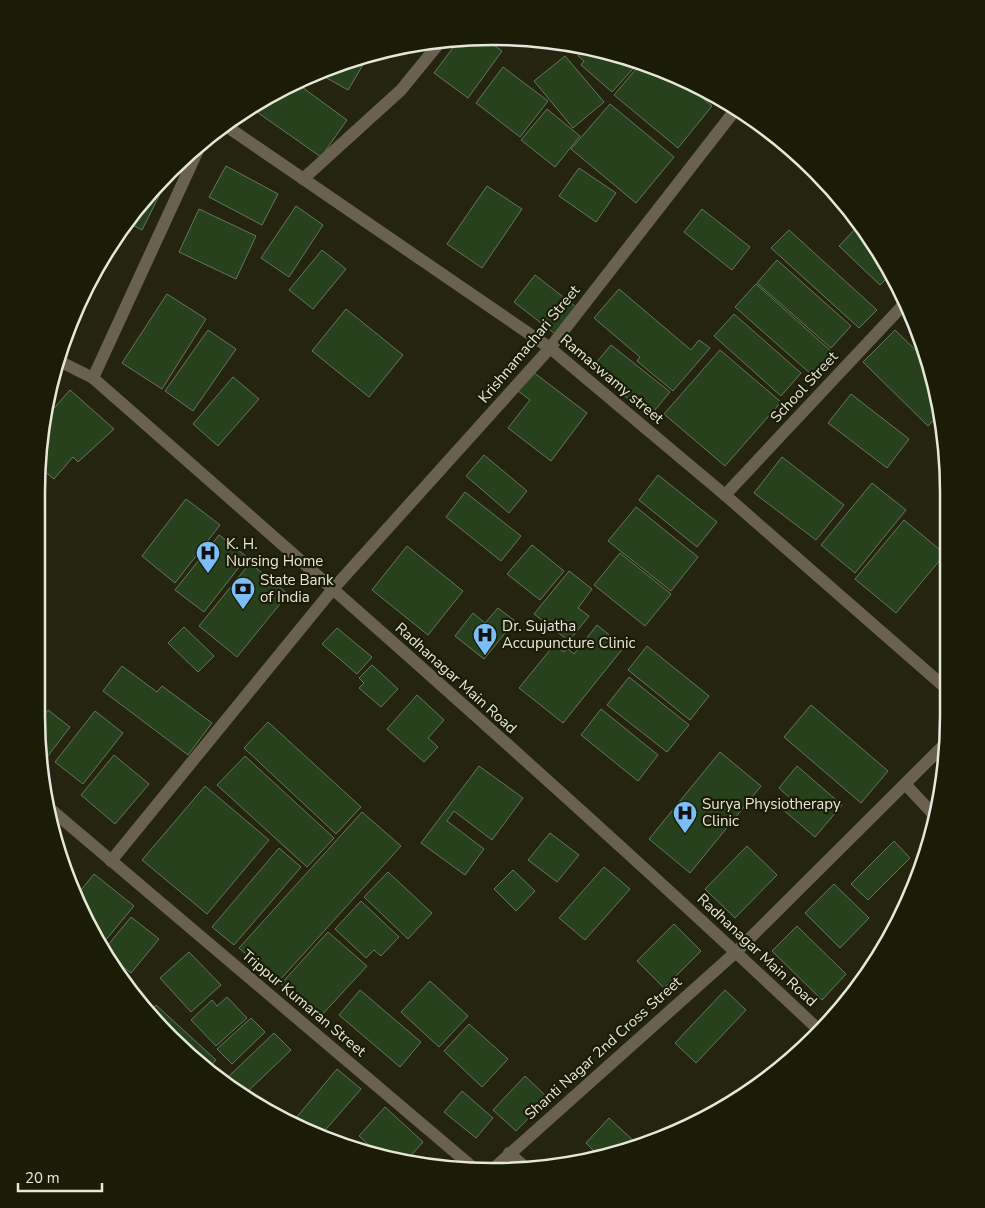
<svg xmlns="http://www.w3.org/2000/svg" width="985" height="1208" font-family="'Nunito Sans',sans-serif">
<rect width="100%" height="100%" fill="#25250f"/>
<!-- building -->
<g fill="#28411d" stroke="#667560">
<path d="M461 37 484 38 502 51 468 98 434 73Z"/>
<path d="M576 46 639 61H640L612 92 581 65 584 61 578 56 582 51Z"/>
<path d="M370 53 348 90 318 73Z"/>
<path d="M565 56 604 102 573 128 534 81Z"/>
<path d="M642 62 678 78 712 106 678 148 614 95Z"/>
<path d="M503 67 548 101 520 137 476 103Z"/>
<path d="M295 82 347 120 321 157 254 110Z"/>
<path d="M610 104 674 157 636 203 571 149Z"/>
<path d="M547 109 580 136 555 167 521 140Z"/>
<path d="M767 131 794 150 805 162 764 134Z"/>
<path d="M175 166 168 181 163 178 170 170Z"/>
<path d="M226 166 278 194 262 225 209 197Z"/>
<path d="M579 168 616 193 596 222 559 196Z"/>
<path d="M487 186 522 209 482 268 447 244Z"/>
<path d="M153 191 160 194 142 230 127 222Z"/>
<path d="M296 206 323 225 289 277 261 258Z"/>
<path d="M199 209 256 236 236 279 179 252Z"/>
<path d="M702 209 750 247 732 270 684 232Z"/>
<path d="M860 224 891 274 880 285 839 246Z"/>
<path d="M789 230 877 310 859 328 771 248Z"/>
<path d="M115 237 104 259 103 258 113 239Z"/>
<path d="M322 250 346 269 313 309 289 290Z"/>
<path d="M777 260 851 326 831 348 757 283Z"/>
<path d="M535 275 576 307 555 334 514 302Z"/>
<path d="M756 284 832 352 812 375 735 307Z"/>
<path d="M619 289 691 350 699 340 710 348 673 391 637 361 640 357 594 318Z"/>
<path d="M167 294 206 319 162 389 122 363Z"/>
<path d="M346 309 403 355 369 397 312 351Z"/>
<path d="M734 314 801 373 781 396 714 336Z"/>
<path d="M911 316 917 332 906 321Z"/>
<path d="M208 330 236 349 193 411 165 391Z"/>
<path d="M895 330 929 363 933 375 940 414 928 426 863 362Z"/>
<path d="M611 345 670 392 650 416 591 369Z"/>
<path d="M720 350 781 402 725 466 664 414Z"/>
<path d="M533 372 587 413 551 461 508 428 530 400 518 391Z"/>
<path d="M233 377 259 399 218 446 193 424Z"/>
<path d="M70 390 114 429 78 462 73 457 54 479 37 465V462L48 415Z"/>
<path d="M851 394 909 439 887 468 828 423Z"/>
<path d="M484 455 527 491 509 513 466 476Z"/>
<path d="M782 457 844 505 816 540 754 493Z"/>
<path d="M658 475 717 522 697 547 639 500Z"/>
<path d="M872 483 906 510 855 573 821 545Z"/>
<path d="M465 492 521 536 501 561 446 517Z"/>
<path d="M186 499 220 525 175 583 142 556Z"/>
<path d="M636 507 698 557 671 591 608 541Z"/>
<path d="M904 520 945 554 896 613 855 579Z"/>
<path d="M219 535 247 557 204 612 175 590Z"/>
<path d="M532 545 564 571 540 600 507 574Z"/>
<path d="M407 546 463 591 428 635 372 590Z"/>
<path d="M620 553 671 594 645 626 594 585Z"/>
<path d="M250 563 288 594 237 657 199 626Z"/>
<path d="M569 571 592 589 578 608 589 616 569 641 534 614Z"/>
<path d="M498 608 515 621 484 659 455 636 473 613 485 623Z"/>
<path d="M597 625 624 647 563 723 519 688 554 645 564 652 567 648 574 654Z"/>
<path d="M184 627 214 656 198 672 168 643Z"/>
<path d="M337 628 372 657 357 674 322 644Z"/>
<path d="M37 644 46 652 36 664Z"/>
<path d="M647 646 709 696 690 720 628 670Z"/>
<path d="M372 665 398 689 381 707 359 688 364 683 359 678Z"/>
<path d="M122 666 157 692 162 686 212 723 188 755 103 691Z"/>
<path d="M629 677 689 725 667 752 607 705Z"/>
<path d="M417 695 444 720 428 738 438 747 424 762 387 729Z"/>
<path d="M811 705 888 771 861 803 784 737Z"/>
<path d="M601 709 658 755 638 781 581 735Z"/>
<path d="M48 710 70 727 44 761 37 723Z"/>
<path d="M95 711 123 733 83 784 55 762Z"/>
<path d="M268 722 361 807 336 834 244 748Z"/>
<path d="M720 752 761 786 690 873 649 839Z"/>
<path d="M114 755 149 784 115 824 81 795Z"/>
<path d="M245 756 334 838 307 867 217 785Z"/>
<path d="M479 766 523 798 492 840 454 811 447 821 484 849 465 875 421 843Z"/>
<path d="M797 766 842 805 815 837 781 808 790 798 779 788Z"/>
<path d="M205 786 269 840 207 914 142 860Z"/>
<path d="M362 812 401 846 278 982 239 948Z"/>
<path d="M550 833 579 855 557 882 528 860Z"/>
<path d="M894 841 910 858 868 900 851 884Z"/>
<path d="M747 846 777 875 735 918 705 889Z"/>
<path d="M279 848 301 867 234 945 212 927Z"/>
<path d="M59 851 69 860 65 865Z"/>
<path d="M604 867 630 889 585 940 559 918Z"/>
<path d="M513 870 535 891 516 911 494 889Z"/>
<path d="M388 872 432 913 408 939 364 897Z"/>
<path d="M94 874 134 906 100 947 77 895Z"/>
<path d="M834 884 869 918 840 948 805 913Z"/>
<path d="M361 901 399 937 381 956 374 950 366 958 335 929Z"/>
<path d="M131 917 159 939 131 973 103 951Z"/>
<path d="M674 924 701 951 664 988 637 961Z"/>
<path d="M797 926 846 974 822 1000 772 951Z"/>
<path d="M328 932 367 966 319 1018 281 984Z"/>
<path d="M189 952 221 985 191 1012 160 978Z"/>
<path d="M430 981 468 1016 439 1047 401 1012Z"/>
<path d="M360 990 421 1042 400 1067 339 1015Z"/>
<path d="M725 990 746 1010 696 1063 675 1043Z"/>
<path d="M227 997 247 1018 216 1046 191 1020 212 1000 217 1006Z"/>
<path d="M156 1005 216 1060 208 1069 170 1038 150 1012Z"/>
<path d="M251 1018 265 1032 232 1064 217 1049Z"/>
<path d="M469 1024 508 1059 482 1087 444 1051Z"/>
<path d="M274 1033 291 1050 243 1096 227 1078Z"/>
<path d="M337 1069 361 1089 321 1135 309 1130 296 1118Z"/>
<path d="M525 1076 548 1098 516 1131 493 1110Z"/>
<path d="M462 1091 493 1118 476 1138 444 1112Z"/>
<path d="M385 1107 423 1142 407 1160 379 1154 359 1136Z"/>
<path d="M609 1118 637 1144 600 1157 586 1143Z"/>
</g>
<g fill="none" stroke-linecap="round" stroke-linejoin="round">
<!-- minor -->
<g stroke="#6b6150" stroke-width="12">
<path d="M229 128 550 348 725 495 948 690"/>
<path d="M303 179 401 90 441 41"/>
<path d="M61 362 93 378C338 593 583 808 820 1031"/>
<path d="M93 378 198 150"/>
<path d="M725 495 906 302"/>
<path d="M905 784 936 817"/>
<path d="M48 807 476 1170"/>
<path d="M111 861 333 589 550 348 736 109"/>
<path d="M509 1153 525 1167"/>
<path d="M493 1169 736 952 948 741"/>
</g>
</g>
<!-- icons -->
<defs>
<symbol id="hospital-pin" viewBox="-11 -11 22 30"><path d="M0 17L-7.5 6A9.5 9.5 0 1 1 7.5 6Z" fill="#7bbef8" stroke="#1b1c06"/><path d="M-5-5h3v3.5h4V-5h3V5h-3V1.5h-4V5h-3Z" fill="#111"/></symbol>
<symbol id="bank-pin" viewBox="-11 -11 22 30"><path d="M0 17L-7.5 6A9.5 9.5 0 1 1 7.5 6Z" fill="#7bbef8" stroke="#1b1c06"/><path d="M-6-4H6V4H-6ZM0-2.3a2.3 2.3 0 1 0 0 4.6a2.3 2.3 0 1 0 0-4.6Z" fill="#111"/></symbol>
</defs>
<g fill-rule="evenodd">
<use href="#hospital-pin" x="194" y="539" width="28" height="38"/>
<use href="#bank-pin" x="229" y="575" width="28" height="38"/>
<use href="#hospital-pin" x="471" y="621" width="28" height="38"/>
<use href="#hospital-pin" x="671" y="799" width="28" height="38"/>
</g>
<g text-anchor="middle" stroke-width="4.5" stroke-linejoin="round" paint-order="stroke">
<!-- street labels -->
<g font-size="15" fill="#e6e7d9" stroke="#1b1c06">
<text transform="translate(529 344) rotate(-50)" y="5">Krishnamachari Street</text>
<text transform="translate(612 379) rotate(40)" y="5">Ramaswamy street</text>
<text transform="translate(804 387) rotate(-47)" y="5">School Street</text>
<text transform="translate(456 678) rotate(42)" y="5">Radhanagar Main Road</text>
<text transform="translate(757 950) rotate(43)" y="5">Radhanagar Main Road</text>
<text transform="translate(304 1003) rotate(40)" y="5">Trippur Kumaran Street</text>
<text transform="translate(603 1048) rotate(-42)" y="5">Shanti Nagar 2nd Cross Street</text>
</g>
<!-- poi labels -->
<g font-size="15" fill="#e6e7d9" stroke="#1b1c06" text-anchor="start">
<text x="226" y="549">K. H.<tspan x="226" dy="17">Nursing Home</tspan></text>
<text x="260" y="585">State Bank<tspan x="260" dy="17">of India</tspan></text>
<text x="502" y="631">Dr. Sujatha<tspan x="502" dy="17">Accupuncture Clinic</tspan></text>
<text x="702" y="809">Surya Physiotherapy<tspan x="702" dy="17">Clinic</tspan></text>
</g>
</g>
<!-- crop -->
<path d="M0 0H985V1208H0ZM492 45H493A447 447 0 0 1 940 492V716A447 447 0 0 1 493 1163H492A447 447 0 0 1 45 716V492A447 447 0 0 1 492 45Z" fill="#1b1c06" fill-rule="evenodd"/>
<path fill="none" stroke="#e6e7d9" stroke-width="2.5" d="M492 45H493A447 447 0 0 1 940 492V716A447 447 0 0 1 493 1163H492A447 447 0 0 1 45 716V492A447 447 0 0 1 492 45Z"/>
<!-- scale -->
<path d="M18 1183v8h84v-8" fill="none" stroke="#e6e7d9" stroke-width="2.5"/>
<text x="25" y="1183" font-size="15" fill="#e6e7d9" stroke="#1b1c06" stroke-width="4" paint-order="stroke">20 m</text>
</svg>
